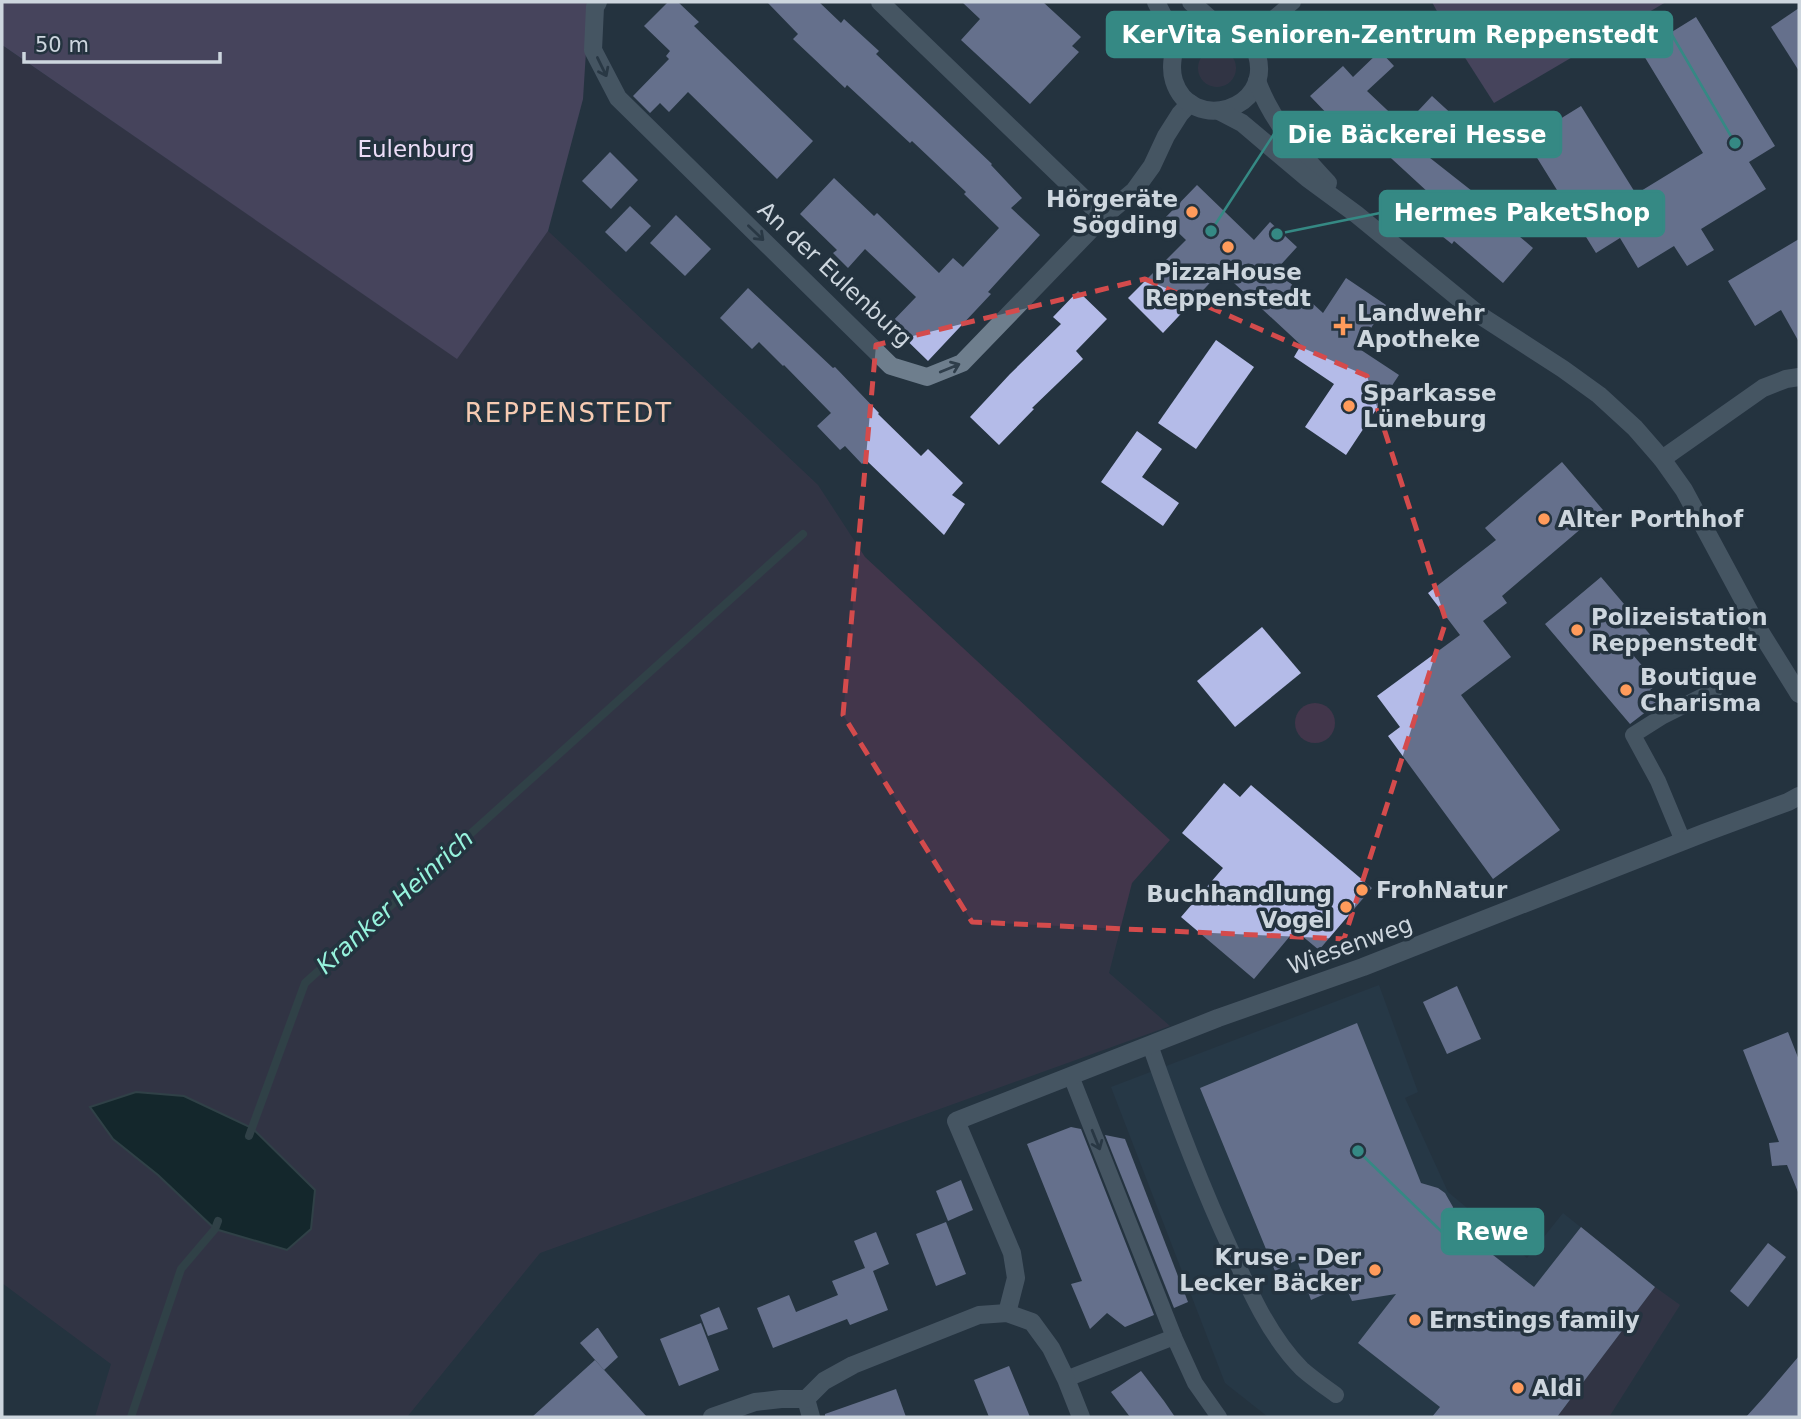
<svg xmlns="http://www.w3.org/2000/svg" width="1801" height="1419" font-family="'DejaVu Sans',sans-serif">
<rect width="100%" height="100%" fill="#24333f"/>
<!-- built -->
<path fill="#293e4e" d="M1379 985 1418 1092 1405 1098 1448 1192 1527 1258 1563 1213 1655 1287 1557 1417H1371L1369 1415 1367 1417H1268L1225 1383 1111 1087Z"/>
<!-- green -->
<g fill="#42364b">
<path d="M3 46 457 358 548 231 818 485 865 557 1170 840 1132 883 1109 973 1170 1026 540 1253 407 1417H95L111 1364 2 1283V48Z"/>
<circle cx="1217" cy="68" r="19"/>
<circle cx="1315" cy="723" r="20"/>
<path d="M1655 1287 1680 1305 1609 1417H1557Z"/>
</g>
<!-- forest -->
<g fill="#6f597f">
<path d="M2 2H589L583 99 548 231 457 359 2 45Z"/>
<path d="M1432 2H1666L1494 103 1446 28Z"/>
</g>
<!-- water -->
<path fill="#001a14" stroke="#3e5251" stroke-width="2" d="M136 1092 184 1096 252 1128 315 1190 311 1229 287 1250 215 1229 158 1175 113 1139 90 1107Z"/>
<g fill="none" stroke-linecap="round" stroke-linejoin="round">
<!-- stream -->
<g stroke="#3e5251" stroke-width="8">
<path d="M249 1136 305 983 803 534"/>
<path d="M131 1417 181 1269 215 1229 218 1221"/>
</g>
</g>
<!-- building -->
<g fill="#b4bbe8">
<path d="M668 2H678L699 22 694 26 813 141 777 179 688 92 669 112 660 103 650 113 633 96 669 59 666 56 670 51 644 26Z"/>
<path d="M767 2H819L841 23 844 19 879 51 876 54 992 164 991 165 1022 198 1011 208 1040 235 988 292 991 294 928 361 890 324 916 297 865 249 848 268 833 253 837 250 800 214 834 178 874 216 877 213 939 273 953 258 963 267 999 228 964 194 966 192 912 141 910 143 847 85 845 88 793 39 798 34Z"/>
<path d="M962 2H1043L1081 37 1072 46 1079 52 1030 104 961 40 980 19Z"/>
<path d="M1799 8V71L1771 27Z"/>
<path d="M1696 17 1775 146 1749 162 1766 189 1701 229 1714 250 1687 266 1674 246 1638 268 1620 238 1596 253 1526 140 1581 106 1636 194 1703 153 1641 51Z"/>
<path d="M1380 51 1394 66 1367 91 1404 126 1432 96 1457 119 1425 154 1472 191 1458 209 1490 234 1491 232 1496 236 1506 225 1533 248 1503 283 1454 241 1452 244 1414 214 1430 194 1342 113 1334 121 1310 96 1343 66 1353 77Z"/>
<path d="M610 152 638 180 611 209 582 181Z"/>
<path d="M1197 185 1254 240 1270 222 1297 247 1276 270 1323 313 1346 278 1386 305 1358 348 1399 375 1346 455 1305 427 1334 384 1294 357 1301 345 1221 271 1163 333 1128 298 1186 240 1164 219Z"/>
<path d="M630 206 651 226 626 252 605 232Z"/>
<path d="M676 215 711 249 685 276 650 243Z"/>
<path d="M1799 239V342L1781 310 1755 326 1728 281Z"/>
<path d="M748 288 833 368 835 367 879 413 878 414 921 456 928 449 963 483 952 495 965 504 944 535 866 460 862 464 845 446 840 450 817 426 831 413 784 365 783 366 759 342 752 349 720 318Z"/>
<path d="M1078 291 1107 319 1076 351 1083 359 1032 408 1034 409 999 445 970 417 1010 374 1061 324 1053 317Z"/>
<path d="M1216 340 1254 367 1196 449 1158 423Z"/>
<path d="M1137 431 1162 449 1142 477 1179 503 1163 526 1101 482Z"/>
<path d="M1562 462 1603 510 1502 596 1507 603 1483 621 1511 657 1461 695 1560 830 1493 879 1388 736 1400 727 1377 696 1460 635 1428 593 1496 540 1485 528Z"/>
<path d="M1601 577 1653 638 1633 655 1658 684 1650 690 1660 701 1630 724 1545 624Z"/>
<path d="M1262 627 1301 673 1235 727 1197 681Z"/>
<path d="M1224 783 1240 797 1251 785 1372 888 1319 950 1295 930 1254 979 1181 917 1223 868 1182 833Z"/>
<path d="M1457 986 1481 1039 1447 1054 1423 1002Z"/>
<path d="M1357 1023 1421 1183 1438 1188 1445 1193 1453 1207 1452 1223 1534 1287 1581 1227 1655 1287 1557 1417H1432L1440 1407 1358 1343 1396 1294 1352 1301 1345 1285 1311 1300 1297 1260 1275 1271 1200 1088Z"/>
<path d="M1788 1032 1799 1060V1191L1798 1192 1787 1165 1772 1166 1769 1143 1779 1142 1743 1050Z"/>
<path d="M1071 1127 1081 1129 1154 1315 1125 1327 1107 1313 1090 1329 1071 1284 1082 1281 1027 1144Z"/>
<path d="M1105 1135 1125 1139 1188 1302 1174 1308Z"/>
<path d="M961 1180 973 1210 948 1221 936 1191Z"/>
<path d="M946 1222 966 1274 936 1286 916 1234Z"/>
<path d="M876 1232 889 1264 873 1271 888 1310 850 1325 847 1319 773 1348 757 1308 789 1295 796 1312 838 1295 832 1281 865 1268 854 1241Z"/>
<path d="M1768 1243 1786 1257 1748 1307 1730 1291Z"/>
<path d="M719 1307 728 1329 708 1336 700 1315Z"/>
<path d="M701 1323 719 1370 679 1386 660 1339Z"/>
<path d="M597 1328H598L618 1357 604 1370 580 1343Z"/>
<path d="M1799 1356V1417H1746L1765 1396Z"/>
<path d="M595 1360 647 1417H532Z"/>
<path d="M1009 1366 1021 1395 1030 1417H989L974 1380Z"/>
<path d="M1141 1371 1164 1401 1175 1417H1130L1111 1392Z"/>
<path d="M896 1389 906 1417H825V1414Z"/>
</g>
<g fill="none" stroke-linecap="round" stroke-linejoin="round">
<!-- service -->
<g stroke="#6e7e8d" stroke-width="16">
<path d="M1249 39 1293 2"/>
<path d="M1683 841 1658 781 1633 735 1663 716 1715 690"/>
<path d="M1150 1045C1174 1114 1200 1183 1231 1250 1249 1290 1270 1337 1302 1369 1312 1378 1325 1387 1336 1395"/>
<path d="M1071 1076 1174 1337 1195 1383 1219 1417"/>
<path d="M1066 1379 1174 1337"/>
</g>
<!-- minor -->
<g stroke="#6e7e8d" stroke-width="18">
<path d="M598 2 595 7 593 50 618 98 891 366 927 377 962 363 1103 217"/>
<path d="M880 2 1103 217 1134 191 1152 166 1166 136 1180 114 1190 103"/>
<path d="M1662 459 1763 388 1786 379 1799 377"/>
<path d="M1007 1313 1016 1278 1012 1253 956 1121 1218 1018 1363 967 1704 833 1788 802 1799 796"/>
<path d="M806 1399 811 1417"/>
<path d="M712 1417 755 1402 781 1399H806L824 1381 853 1365 979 1315 1007 1313 1032 1322 1051 1348 1066 1379 1081 1417"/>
</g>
<!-- secondary -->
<g stroke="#6e7e8d" stroke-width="18">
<path d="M1156 2 1168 25 1175 43"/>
<path d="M1191 2 1216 24"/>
<path d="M1216 24C1234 27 1251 35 1257 55 1273 110 1191 134 1174 81 1170 69 1173 56 1175 43L1201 26Z"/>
<path d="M1257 81C1272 121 1299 152 1328 183"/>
<path d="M1219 111 1242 123 1307 178 1356 214 1478 314 1563 369 1599 395 1635 428 1662 459 1684 490 1761 633 1799 694"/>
</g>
</g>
<!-- one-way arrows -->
<defs><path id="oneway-shaft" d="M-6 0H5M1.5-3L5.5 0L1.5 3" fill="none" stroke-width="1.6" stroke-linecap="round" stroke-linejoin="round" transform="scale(1.75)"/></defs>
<g stroke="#2f3e4b">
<use href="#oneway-shaft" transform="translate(602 67) rotate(64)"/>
<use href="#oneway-shaft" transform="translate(756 233) rotate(44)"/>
<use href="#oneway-shaft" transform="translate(950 368) rotate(-22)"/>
<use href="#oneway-shaft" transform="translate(1096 1140) rotate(68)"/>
</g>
<!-- marked area -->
<path d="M0 0H1801V1419H0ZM1145 279 1367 376 1446 621 1344 939 972 922 843 715 876 345Z" fill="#24333f" fill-opacity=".55" fill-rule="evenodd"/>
<path fill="none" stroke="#d44b4c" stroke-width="5" stroke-dasharray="14 9" stroke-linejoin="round" d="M1145 279 1367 376 1446 621 1344 939 972 922 843 715 876 345Z"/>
<!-- markers -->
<g fill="#ff9b5b" stroke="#24333f" stroke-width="2.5">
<circle cx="1192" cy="212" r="7"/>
<circle cx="1228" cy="247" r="7"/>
<path d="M1339.5 315.5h7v7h7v7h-7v7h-7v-7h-7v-7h7z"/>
<circle cx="1349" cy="406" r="7"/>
<circle cx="1544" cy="519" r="7"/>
<circle cx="1577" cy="630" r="7"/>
<circle cx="1626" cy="690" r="7"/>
<circle cx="1362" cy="890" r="7"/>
<circle cx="1346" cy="907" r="7"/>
<circle cx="1375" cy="1270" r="7"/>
<circle cx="1415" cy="1320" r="7"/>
<circle cx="1518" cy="1388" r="7"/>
</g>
<g text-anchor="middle" stroke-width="7" stroke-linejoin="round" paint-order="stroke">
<!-- park labels -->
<g font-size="23" fill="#ecddf7" stroke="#24333f">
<text x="416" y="157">Eulenburg</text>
</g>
<!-- poi labels -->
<g font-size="23" font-weight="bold" fill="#cdd6de" stroke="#24333f" text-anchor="start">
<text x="1178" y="207" text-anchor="end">Hörgeräte<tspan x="1178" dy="26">Sögding</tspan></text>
<text x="1228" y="280" text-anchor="middle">PizzaHouse<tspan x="1228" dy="26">Reppenstedt</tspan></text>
<text x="1357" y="321">Landwehr<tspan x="1357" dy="26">Apotheke</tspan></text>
<text x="1363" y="401">Sparkasse<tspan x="1363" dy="26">Lüneburg</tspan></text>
<text x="1558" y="527">Alter Porthhof</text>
<text x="1591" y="625">Polizeistation<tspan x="1591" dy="26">Reppenstedt</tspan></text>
<text x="1640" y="685">Boutique<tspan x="1640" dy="26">Charisma</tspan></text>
<text x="1376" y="898">FrohNatur</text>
<text x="1332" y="902" text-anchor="end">Buchhandlung<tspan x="1332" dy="26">Vogel</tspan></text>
<text x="1361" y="1265" text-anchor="end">Kruse - Der<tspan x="1361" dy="26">Lecker Bäcker</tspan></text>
<text x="1429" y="1328">Ernstings family</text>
<text x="1532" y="1396">Aldi</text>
</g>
<!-- street labels -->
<g font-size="23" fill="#cdd6de" stroke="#24333f">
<text transform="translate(835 274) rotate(43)" y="8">An der Eulenburg</text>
<text transform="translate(1350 945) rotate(-20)" y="8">Wiesenweg</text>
</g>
<!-- water labels -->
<g font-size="24" font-style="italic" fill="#96f3dd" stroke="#24333f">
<text transform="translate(395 902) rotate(-42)" y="8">Kranker Heinrich</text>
</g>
<!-- quarter labels -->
<g font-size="26" letter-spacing="2" fill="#f6cbb2" stroke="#24333f">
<text x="569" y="422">REPPENSTEDT</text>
</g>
</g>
<!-- callouts -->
<path fill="none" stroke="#358984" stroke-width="2.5" d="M1735 143L1672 35M1211 231L1274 134M1277 234L1380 213M1358 1151L1442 1232"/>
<g fill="#358984" stroke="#24333f" stroke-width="2.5">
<circle cx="1735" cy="143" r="7"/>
<circle cx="1211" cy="231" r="7"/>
<circle cx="1277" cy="234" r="7"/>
<circle cx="1358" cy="1151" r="7"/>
</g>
<g fill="#358984" stroke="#358984" stroke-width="2.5">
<rect x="1107" y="12" width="565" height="45" rx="7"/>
<rect x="1274" y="112" width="287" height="45" rx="7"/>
<rect x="1380" y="191" width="284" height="45" rx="7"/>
<rect x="1442" y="1209" width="101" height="45" rx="7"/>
</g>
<g font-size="24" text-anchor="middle" font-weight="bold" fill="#fff">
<text x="1390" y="43">KerVita Senioren-Zentrum Reppenstedt</text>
<text x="1417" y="143">Die Bäckerei Hesse</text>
<text x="1522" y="221">Hermes PaketShop</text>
<text x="1492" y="1240">Rewe</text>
</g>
<!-- border -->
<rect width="1801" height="1419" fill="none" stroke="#cdd6de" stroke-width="7"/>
<!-- scale -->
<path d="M24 52v10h196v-10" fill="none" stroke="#cdd6de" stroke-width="3.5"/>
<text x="35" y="52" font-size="21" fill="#cdd6de" stroke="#24333f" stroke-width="5" paint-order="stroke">50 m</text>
</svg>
